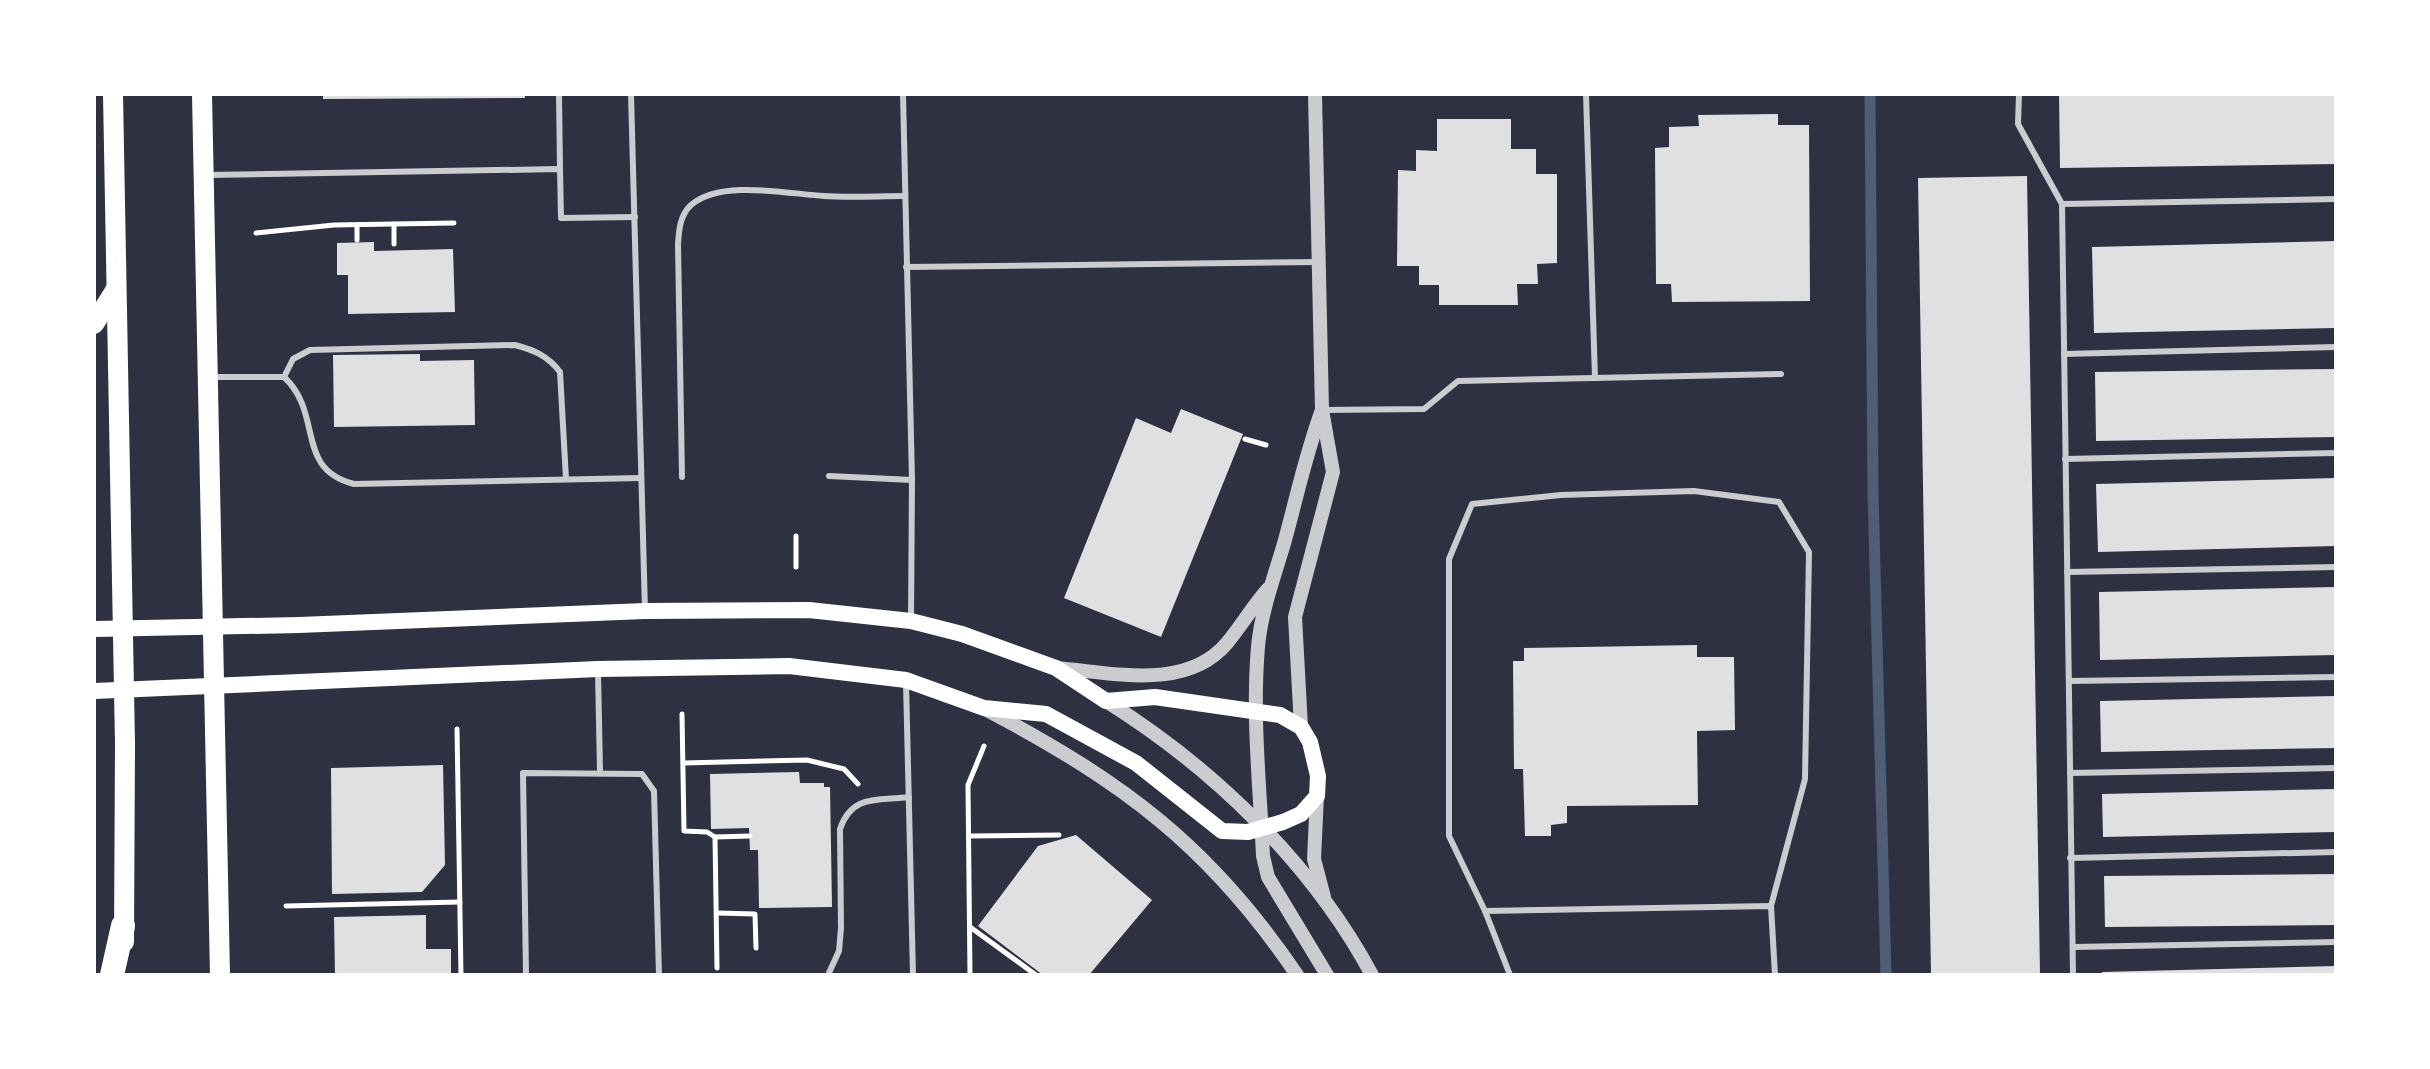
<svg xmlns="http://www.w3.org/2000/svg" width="2430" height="1069" font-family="'Zilla Slab',serif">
<rect width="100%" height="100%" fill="#2d3142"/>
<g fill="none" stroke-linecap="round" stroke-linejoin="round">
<!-- stream -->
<path stroke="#4f5d75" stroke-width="11" d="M1870 94 1873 494 1886 975"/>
</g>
<!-- building -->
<g fill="#e0e0e3">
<path d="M323 94H525V98L323 99Z"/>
<path d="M2059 94H2336V164L2060 168Z"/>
<path d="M1778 114V125H1809L1810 301 1672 302 1671 284H1656L1655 148 1669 147V127L1699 126 1698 115Z"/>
<path d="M1437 119H1511V149H1536V174H1557V263L1537 264 1538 284H1517L1518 305H1439V285H1419V266H1397L1398 170 1416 171V150L1437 151Z"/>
<path d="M2027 176 2040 975H1931L1918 178Z"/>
<path d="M2336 241V328L2094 333 2092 247Z"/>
<path d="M374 242V251L453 249 455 312 348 314V275H337V243Z"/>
<path d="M420 354V361L474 360 475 425 334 427 333 355Z"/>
<path d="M2336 369V437L2096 441 2095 372Z"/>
<path d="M1181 409 1243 434 1161 637 1064 598 1136 418 1171 433Z"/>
<path d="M2336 478V546L2098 552 2096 484Z"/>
<path d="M2336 587V655L2100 660 2099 592Z"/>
<path d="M1697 645V657H1734L1735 730 1697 731 1698 805 1567 806V823L1551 825V836H1525L1523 769H1514L1513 661H1524V648Z"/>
<path d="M2336 696V748L2101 752 2100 701Z"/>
<path d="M443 765 445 865 422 892 332 894 331 768Z"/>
<path d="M799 772 800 783H824V787H830L832 907 759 908 758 850H750L749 828 711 829 710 774Z"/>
<path d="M2336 789V832L2103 837 2102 794Z"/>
<path d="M1076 835 1152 900 1089 975H1043L978 926 1038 846Z"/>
<path d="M2336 874V925L2105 927 2104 876Z"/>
<path d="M426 915V949H451V975H335L334 917Z"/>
<path d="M2336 966V975H2102V972Z"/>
</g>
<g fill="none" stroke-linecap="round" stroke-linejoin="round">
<!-- path -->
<g stroke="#fff" stroke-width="5">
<path d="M394 224V244"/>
<path d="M357 225V240"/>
<path d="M256 233 334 225 454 223"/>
<path d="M1245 439 1266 445"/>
<path d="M796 567V536"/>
<path d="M682 714 684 831 707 832 715 837 750 836"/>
<path d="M457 729 461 975"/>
<path d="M683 763 807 760 844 769 858 784"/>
<path d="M969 836 1059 835"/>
<path d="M715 837 717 968"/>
<path d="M286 906 460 902"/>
<path d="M717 913 755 914 756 948"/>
<path d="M970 927 1036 975"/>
<path d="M970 975 968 785 984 746"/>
</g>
<!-- service -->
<g stroke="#caccd0" stroke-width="6">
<path d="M559 94 560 169"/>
<path d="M631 94 645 611"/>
<path d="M903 94 912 480 911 621"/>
<path d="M1586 94 1595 378"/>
<path d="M2019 94 2018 124 2062 204 2073 975"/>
<path d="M207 175 560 169 561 218 635 217"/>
<path d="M2062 204 2336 199"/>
<path d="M906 267 1318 262"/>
<path d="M2064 354 2336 347"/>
<path d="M212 377H284C324 414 294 469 354 484L641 478"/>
<path d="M284 377 293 359 310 350 515 345C534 350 548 356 560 372L566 479"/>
<path d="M1322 410 1424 409 1458 381 1781 374"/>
<path d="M2065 459 2336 453"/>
<path d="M829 476 912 480"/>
<path d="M682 477 678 244C679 230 680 215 691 205 721 179 789 194 824 196 851 198 878 196 905 196"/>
<path d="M2067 572 2336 567"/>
<path d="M598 672 600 771"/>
<path d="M2069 681 2336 677"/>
<path d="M906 683 913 975"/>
<path d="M2070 773 2336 768"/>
<path d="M2070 858 2336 852"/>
<path d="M1485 911 1449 836V559L1472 504 1561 495 1694 491 1779 502 1809 552 1805 779 1771 906"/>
<path d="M2073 947 2336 942"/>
<path d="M526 975 523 773 642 774 654 791 659 975"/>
<path d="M828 975 839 951 841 928 840 829C852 794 877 801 909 797"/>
<path d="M1510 975 1485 911 1771 906 1775 975"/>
</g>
<!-- tertiary -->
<g stroke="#caccd0" stroke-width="14">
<path d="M1322 410C1306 453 1297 496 1285 540 1275 575 1261 611 1258 647 1252 717 1260 787 1263 856L1268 877 1327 975"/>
<path d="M1056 668C1111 672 1186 692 1227 643 1241 626 1253 606 1268 589"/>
<path d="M1106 701C1213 768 1311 862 1372 975"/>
<path d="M987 710C1123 782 1210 846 1297 975"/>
<path d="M1301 727 1295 617 1333 472 1322 410 1315 94"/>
<path d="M1317 796 1314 859 1324 897"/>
</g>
<!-- secondary -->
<path stroke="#fff" stroke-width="16" d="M94 629 299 625 645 611 809 610 911 621 962 634 1056 668 1106 701 1155 697 1280 715 1301 727 1310 742 1318 776 1317 796 1301 814 1283 822 1248 832 1222 831 1136 763 1046 714 984 708 906 680 789 666 598 669 94 691"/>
<!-- primary -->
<g stroke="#fff" stroke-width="20">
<path d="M113 94 125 744 124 942"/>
<path d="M202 94 220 975"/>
<path d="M94 324 116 289"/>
</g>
<!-- motorway -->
<path stroke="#fff" stroke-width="24" d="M112 975 123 926"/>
</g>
<!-- border -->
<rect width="2430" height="1069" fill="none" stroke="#ffffff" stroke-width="192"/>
</svg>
